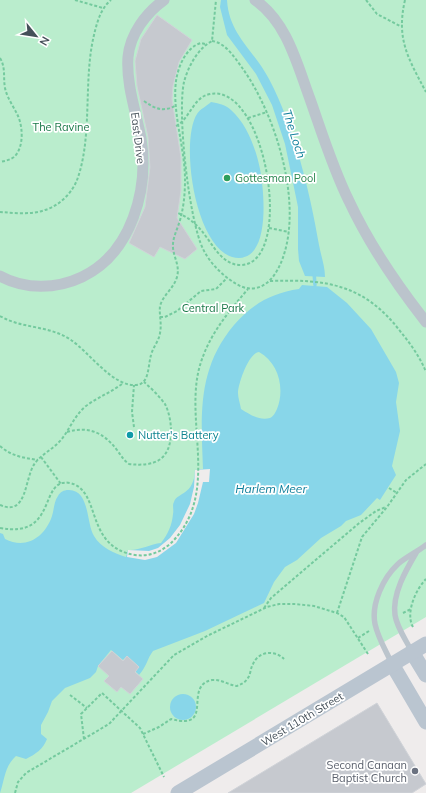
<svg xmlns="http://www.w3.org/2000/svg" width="426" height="793" font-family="Mulish,sans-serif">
<rect width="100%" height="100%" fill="#efecec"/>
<!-- green -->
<path fill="#baedcd" d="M0 0H426V617L131 793H0Z"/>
<!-- water -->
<g fill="#88d6e9" fill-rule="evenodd">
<path d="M221 0H227C229 35 254 50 269 79 294 126 310 192 319 245 321 256 325 266 325 277L305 276 299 261 298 249V207L285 144 272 105 256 74 227 35 220 7Z"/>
<path d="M211 102C218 103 226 105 231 110 247 124 256 149 260 169 264 190 271 257 239 258 196 258 179 142 197 114 200 109 207 106 211 102Z"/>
<path d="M302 285 327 287 347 303 371 329 396 372 399 383 396 402 400 431 392 466 396 475 380 500 377 498 361 515 346 521 341 526 321 538 297 560 285 567 274 582 264 603 205 631 153 651C147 659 147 666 139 675L135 671 139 667 127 656 123 660 111 650 98 666 96 672 90 678 65 688 52 701 48 712 41 725V734L47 739C43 749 36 754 26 759L16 756C4 767 5 779 0 793V533L3 534 5 539C26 550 45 537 52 516 54 510 54 501 58 496 60 492 64 490 68 490 90 489 86 523 94 536 101 548 114 553 126 557L128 550C139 551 150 544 161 543 168 534 172 525 173 514 174 510 172 505 174 502 177 492 194 496 195 470L203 469C201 415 197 369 234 325 252 304 272 293 299 289ZM259 352C279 363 285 389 277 409 275 413 274 416 270 418 259 421 249 414 241 409 240 403 238 398 238 393 238 384 249 352 259 352Z"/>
<circle cx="183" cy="707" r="13"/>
</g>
<!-- pier -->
<path fill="#efecec" d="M210 469 209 482H203L198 503 194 514 176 543 157 557 145 560 127 557 128 550 149 551 158 548 170 538 180 525 190 504 194 487 195 470Z"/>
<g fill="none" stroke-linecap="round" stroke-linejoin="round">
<!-- stream -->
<path stroke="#88d6e9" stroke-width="3.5" d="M314 272 315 285"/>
</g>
<!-- building -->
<g fill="#c6c9cf" stroke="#d0d3d8">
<path d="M157 15 192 40 179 62 173 86 172 99 181 158V190L177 218 197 249 185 259 160 247 154 257 129 243 145 207 150 167 148 137 137 86 135 61 141 39Z"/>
<path d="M112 651 123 661 127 656 139 667 135 672 143 679 130 694 121 687 117 692 104 681 109 676 98 666Z"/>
<path d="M377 703 426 784 412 793H228Z"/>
</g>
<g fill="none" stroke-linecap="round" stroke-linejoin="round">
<!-- path -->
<g stroke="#74ca9e" stroke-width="2" stroke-dasharray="3 2" stroke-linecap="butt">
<path d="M75 0 103 8"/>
<path d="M366 0 377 14 400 26"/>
<path d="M405 0C396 39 408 58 426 92"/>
<path d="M212 41C226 43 235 58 243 69 277 117 307 213 278 269 273 278 266 286 256 288 245 290 237 285 229 279 218 271 209 261 203 249 189 220 177 114 184 82 188 67 198 48 212 41L216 0"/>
<path d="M0 58C6 68 3 77 5 88 7 98 14 107 18 116 23 127 24 148 14 157 10 160 5 161 0 162"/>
<path d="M144 101C155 109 163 112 175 106"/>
<path d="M248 118 267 112"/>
<path d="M176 126C190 119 193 97 210 94 266 83 295 261 242 265 221 266 212 242 200 229 194 222 187 217 178 213"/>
<path d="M0 212C14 213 31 215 45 210 59 206 72 193 77 180 93 137 83 80 94 35 97 22 101 8 111 0"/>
<path d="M269 228 289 232"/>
<path d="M270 281C326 279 364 284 400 331 410 343 420 357 426 372"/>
<path d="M0 316C22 329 49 325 71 340 89 352 113 387 136 385 141 385 144 382 146 378 149 371 149 362 151 355 153 347 159 341 160 333 162 324 159 315 160 306 163 295 174 288 177 277 180 266 174 258 173 248 172 237 179 227 181 216 184 205 185 192 185 180 185 147 172 113 176 81 178 67 186 47 201 43L205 44"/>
<path d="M160 317H165L177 311 201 291 216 289 227 278"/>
<path d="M134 427 132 412 134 385"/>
<path d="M67 432C89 426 103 432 117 450 121 455 123 460 129 464 155 467 171 460 171 431 171 422 169 412 165 404 159 396 151 388 144 382"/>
<path d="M0 446C11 456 24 458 38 460"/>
<path d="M41 457 61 484"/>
<path d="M389 488 397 493"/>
<path d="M0 505C28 517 24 478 35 463 42 454 53 449 61 440 70 429 74 416 86 406 98 397 112 392 123 383"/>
<path d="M0 528C59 539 38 477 70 483 102 490 84 547 135 555 149 557 161 552 171 543 222 493 182 419 201 362 210 334 229 311 248 289"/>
<path d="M264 608 271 598 358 524 376 511 386 507"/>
<path d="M337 613 362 537 387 507 406 480 426 464"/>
<path d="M403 613 411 609"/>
<path d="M413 627C405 613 416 589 426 579"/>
<path d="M358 638 369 631"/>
<path d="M70 695 87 708"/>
<path d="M143 734 159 727 171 719C216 731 182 686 212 680 221 679 228 685 237 686 241 684 245 683 247 679 251 675 250 669 253 664 258 652 274 649 284 659"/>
<path d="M84 739 81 714 102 693 140 728 164 777"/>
<path d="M15 793 18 782 26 773 109 724 174 655 207 636 267 607 279 604H294L314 606 337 613 344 617 368 654"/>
</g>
<!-- lane -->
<g stroke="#bbc4cc" stroke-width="5.5">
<path d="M412 652C406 640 397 628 395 615 392 594 406 570 416 553"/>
<path d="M392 664C386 651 378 638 375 624 371 604 383 578 398 564 406 557 417 552 426 545"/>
</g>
<!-- street -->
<g stroke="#bbc4cc" stroke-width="11">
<path d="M255 0C287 22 297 64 310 99 322 133 333 169 349 201 369 244 397 285 426 322"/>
<path d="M0 276C25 290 57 289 82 277 132 253 149 189 141 138 136 112 126 84 128 57 130 34 146 13 164 0"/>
</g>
<!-- secondary -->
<g stroke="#bac5d0" stroke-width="15">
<path d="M412 652 426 675"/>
<path d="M392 664 426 722"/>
<path d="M178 793 426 644"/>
</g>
</g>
<!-- markers -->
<circle fill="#2e9e5b" stroke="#fff" stroke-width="1.5" cx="227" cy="178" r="4"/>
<circle fill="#0f9aa8" stroke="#fff" stroke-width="1.5" cx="130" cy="435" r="4"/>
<circle fill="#6b7280" stroke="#fff" stroke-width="1.5" cx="415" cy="771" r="4"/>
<g text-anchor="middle" stroke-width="3.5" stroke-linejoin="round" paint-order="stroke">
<!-- park labels -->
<g font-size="11" fill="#187847" stroke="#fff">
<text x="61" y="131">The Ravine</text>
<text x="213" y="312">Central Park</text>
</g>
<!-- street labels -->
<g font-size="11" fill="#455059" stroke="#fff">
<text transform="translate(138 138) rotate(83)" y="4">East Drive</text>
<text transform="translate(302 719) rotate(-31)" y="4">West 110th Street</text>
</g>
<!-- leisure labels -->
<g font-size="11" fill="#27864d" stroke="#fff" text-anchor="start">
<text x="235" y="182">Gottesman Pool</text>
</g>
<!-- culture labels -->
<g font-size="11" fill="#0d838f" stroke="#fff" text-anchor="start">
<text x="138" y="439">Nutter's Battery</text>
</g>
<!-- worship labels -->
<g font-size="11" fill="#5b616d" stroke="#fff" text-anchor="end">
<text x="407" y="769">Second Canaan<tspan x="407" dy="13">Baptist Church</tspan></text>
</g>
<!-- water labels -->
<g font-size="12" font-style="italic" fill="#0f7f9b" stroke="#fff">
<text transform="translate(294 134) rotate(72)" y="4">The Loch</text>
<text x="271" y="493">Harlem Meer</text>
</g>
</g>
<!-- north arrow -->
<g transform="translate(36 36) rotate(120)" stroke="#ffffff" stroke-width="3" paint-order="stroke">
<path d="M0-3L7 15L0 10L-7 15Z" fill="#455059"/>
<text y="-6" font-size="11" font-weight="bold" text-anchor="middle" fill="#455059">N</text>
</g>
</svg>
